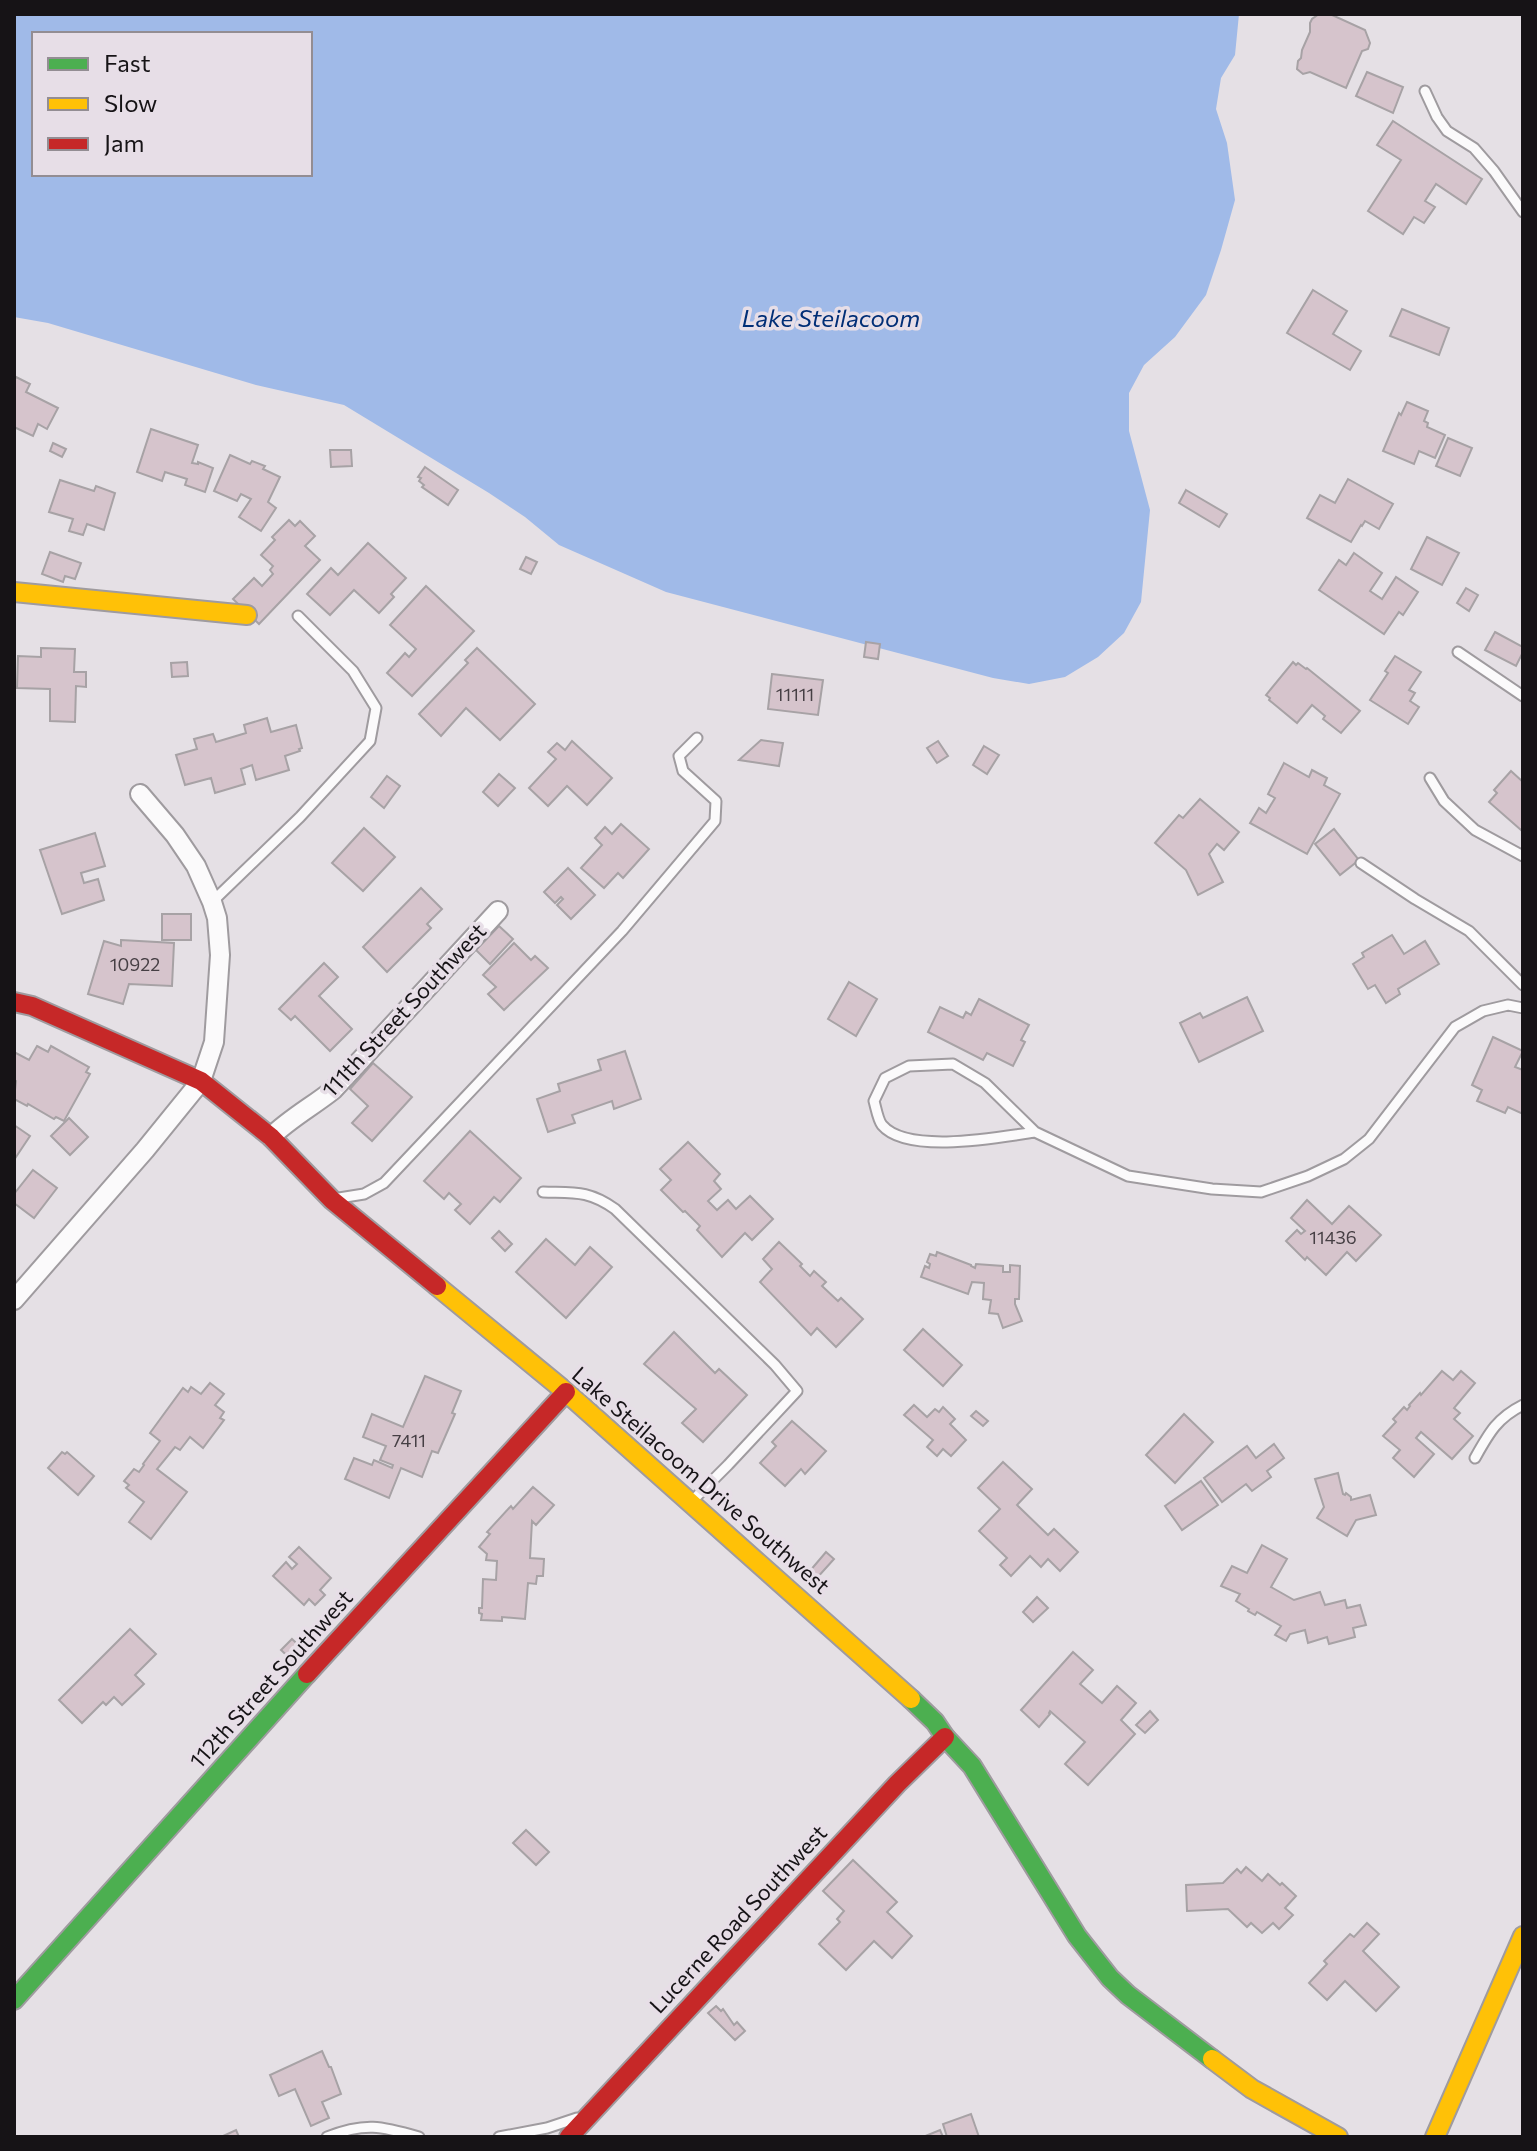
<svg xmlns="http://www.w3.org/2000/svg" width="1537" height="2151" font-family="Commissioner,sans-serif">
<rect width="100%" height="100%" fill="#e5e0e5"/>
<!-- water -->
<path fill="#a0bae8" fill-rule="evenodd" d="M14 14H1239L1235 55 1221 78 1216 109 1227 143 1235 200 1221 250 1206 295 1175 337 1144 365 1129 393V431L1150 510 1141 602 1124 633 1098 657 1065 677 1029 684 993 678 666 592 559 545 525 517 489 493 344 405 256 385 48 323 14 317ZM34 34H310V174H34Z"/>
<!-- building -->
<g fill="#d6c4cc" stroke="#a7a2a5" stroke-width="2">
<path d="M1319 14H1330L1365 30 1370 43 1368 49 1362 51 1346 88 1310 72 1303 74 1297 69 1298 61 1301 58 1302 50 1310 32V23L1312 19Z"/>
<path d="M1367 72 1403 87 1393 113 1356 96Z"/>
<path d="M1393 121 1482 179 1466 204 1436 184 1425 201 1435 207 1424 223 1414 217 1403 234 1368 211 1401 160 1377 145Z"/>
<path d="M1313 290 1347 311 1333 334 1361 351 1350 370 1287 333Z"/>
<path d="M1402 309 1449 328 1439 355 1390 336Z"/>
<path d="M16 377 30 384 26 392 58 408 47 429 38 424 33 436 14 427V382Z"/>
<path d="M1407 402 1428 411 1424 421 1428 423 1427 427 1445 435 1435 458 1419 451 1414 464 1383 451 1399 413 1401 415Z"/>
<path d="M151 429 198 445 192 463 198 464V462L213 468 205 492 185 485 187 479 165 472 162 481 137 472Z"/>
<path d="M1448 438 1472 448 1460 476 1436 466Z"/>
<path d="M53 443 66 449 62 457 50 451Z"/>
<path d="M330 450H351L352 466 331 467Z"/>
<path d="M230 455 250 464 252 461 265 466 263 469 280 477 268 502 276 508 261 531 239 517 251 499 241 494 237 501 214 491Z"/>
<path d="M425 467 458 490 448 505 422 487 424 485 419 481 421 478 418 477Z"/>
<path d="M1348 479 1393 504 1379 529 1365 521 1362 526 1361 525 1351 542 1307 518 1320 495 1335 503Z"/>
<path d="M60 480 94 491 96 486 115 493 104 530 87 524 83 535 69 531 73 519 49 512Z"/>
<path d="M1186 490 1227 514 1219 527 1179 503Z"/>
<path d="M289 520 295 526 300 521 315 536 305 546 320 560 259 624 233 599 254 578 262 586 273 574 270 570 273 566 261 555 275 540 272 537Z"/>
<path d="M1427 537 1459 553 1442 585 1411 569Z"/>
<path d="M368 543 406 578 391 594 394 597 379 613 354 590 330 615 307 594 331 568 338 575Z"/>
<path d="M50 552 81 563 75 579 65 576 63 582 42 574Z"/>
<path d="M1354 553 1382 573 1370 591 1382 599 1396 577 1418 592 1403 615 1399 612 1384 634 1319 590 1339 560 1346 565Z"/>
<path d="M526 557 537 562 531 574 520 569Z"/>
<path d="M426 586 474 631 412 696 387 673 405 653 409 657 416 649 390 625Z"/>
<path d="M1466 588 1478 595 1469 611 1457 603Z"/>
<path d="M1495 632 1523 647V652L1516 666 1485 650Z"/>
<path d="M866 642 880 644 878 659 864 657Z"/>
<path d="M41 648 75 649 74 672H86V687L76 686 75 722 50 721V689L17 688 18 656 41 657Z"/>
<path d="M477 648 535 704 500 740 466 708 441 736 419 714 468 663 465 660Z"/>
<path d="M1395 656 1421 672 1409 690 1415 693 1410 701 1419 707 1408 724 1370 700 1388 673 1385 671Z"/>
<path d="M187 662 188 676 172 677 171 663Z"/>
<path d="M1293 662 1296 665 1298 663 1306 669 1307 668 1360 711 1341 733 1323 719 1325 716 1312 705 1297 723 1269 700 1270 698 1266 695Z"/>
<path d="M772 674 823 680 818 715 768 709Z"/>
<path d="M267 718 271 732 296 725 302 748 299 749 300 751 285 756 289 770 256 780 252 765 241 769 245 784 215 793 211 778 185 785 176 755 197 749 194 739 213 734 216 742 246 733 244 725Z"/>
<path d="M761 740 783 743 779 766 739 760Z"/>
<path d="M572 741 612 778 587 805 567 786 548 806 529 788 556 759 548 752 557 743 565 750Z"/>
<path d="M938 741 948 756 937 763 927 748Z"/>
<path d="M984 746 999 755 987 774 973 765Z"/>
<path d="M1284 763 1309 777 1312 770 1327 778 1324 785 1340 794 1307 854 1250 823 1259 808 1266 813 1275 798 1268 794Z"/>
<path d="M1511 771 1523 782V827L1521 830 1489 802 1497 793 1494 790Z"/>
<path d="M499 774 515 788 498 806 483 792Z"/>
<path d="M387 776 400 786 384 808 371 797Z"/>
<path d="M1200 799 1239 832 1224 850 1217 844 1209 854 1223 882 1198 895 1186 870 1155 843 1179 815 1183 818Z"/>
<path d="M621 824 649 849 623 878 618 873 604 888 581 868 602 845 595 838 605 827 612 834Z"/>
<path d="M364 828 395 857 363 891 332 863Z"/>
<path d="M1334 829 1359 860 1340 875 1315 844Z"/>
<path d="M95 833 105 866 81 873 84 883 98 879 104 900 62 914 40 850Z"/>
<path d="M568 868 595 895 571 919 557 905 563 899 561 897 555 903 544 892Z"/>
<path d="M421 888 442 909 427 924 431 928 387 972 363 947Z"/>
<rect x="162" y="914" width="29" height="26"/>
<path d="M499 926 513 939 490 964 476 950Z"/>
<path d="M1392 935 1404 954 1425 941 1439 964 1398 989 1400 994 1386 1003 1375 985 1368 989 1353 964 1364 957 1362 953Z"/>
<path d="M121 940 174 943 172 986 129 984 123 1004 88 994 104 941 121 946Z"/>
<path d="M514 943 531 960 535 956 548 968 504 1010 488 994 496 987 483 975Z"/>
<path d="M324 963 338 977 319 996 352 1029 330 1051 295 1016 291 1020 279 1009Z"/>
<path d="M849 982 877 999 856 1036 828 1019Z"/>
<path d="M1247 997 1263 1031 1199 1062 1180 1023 1200 1013 1203 1018Z"/>
<path d="M979 999 1029 1025 1021 1040 1025 1042 1013 1066 987 1053 983 1060 928 1032 940 1007 963 1018 966 1012 971 1015Z"/>
<path d="M1493 1037 1523 1051 1515 1067 1523 1070V1114L1508 1107 1505 1113 1477 1101 1482 1090 1472 1085Z"/>
<path d="M37 1046 48 1052 51 1046 89 1067 86 1072 90 1074 64 1121 56 1117 54 1119 28 1104 27 1106 14 1099 16 1081 14 1080V1052L29 1060Z"/>
<path d="M625 1051 641 1099 614 1109 612 1101 572 1115 575 1123 548 1132 537 1099 560 1091 558 1084 601 1070 598 1060Z"/>
<path d="M373 1063 412 1097 372 1141 352 1123 368 1106 350 1089Z"/>
<path d="M69 1118 88 1137 70 1155 51 1136Z"/>
<path d="M14 1125 30 1136 14 1160Z"/>
<path d="M470 1131 521 1178 500 1202 494 1197 470 1224 455 1210 461 1204 449 1193 444 1199 424 1181Z"/>
<path d="M688 1142 720 1174 714 1181 721 1189 708 1201 717 1210 728 1200 736 1209 750 1196 773 1219 752 1240 745 1233 722 1257 697 1230 700 1226 685 1211 683 1212 661 1190 671 1180 660 1169Z"/>
<path d="M33 1170 57 1188 34 1218 14 1203V1194Z"/>
<path d="M1307 1200 1332 1224 1349 1206 1381 1235 1356 1261 1347 1252 1326 1275 1307 1257 1305 1260 1286 1241 1297 1230 1301 1234 1305 1231 1291 1218Z"/>
<path d="M499 1231 512 1244 505 1251 492 1238Z"/>
<path d="M546 1239 575 1265 590 1247 612 1267 566 1318 516 1272Z"/>
<path d="M779 1242 802 1264 800 1266 810 1276 814 1271 826 1282 822 1286 838 1301 841 1298 863 1319 836 1347 817 1328 811 1335 760 1282 772 1269 763 1259Z"/>
<path d="M937 1252 971 1265V1266L975 1268 976 1264 1003 1266V1272H1010V1265L1020 1266 1019 1299H1015V1304L1022 1321 1003 1328 998 1314 989 1313 991 1300 983 1299 984 1283 972 1282 968 1294 921 1277 925 1266 929 1268 930 1264 927 1262 930 1254 936 1256Z"/>
<path d="M923 1329 962 1365 943 1386 904 1350Z"/>
<path d="M674 1332 715 1373 719 1369 747 1395 703 1442 682 1423 696 1409 644 1364Z"/>
<path d="M1442 1371 1453 1380 1461 1371 1475 1383 1454 1408 1460 1413 1454 1419 1473 1436 1452 1459 1421 1432 1416 1438 1434 1454 1414 1477 1393 1458 1400 1450 1383 1436 1396 1422 1393 1419 1404 1407 1407 1410 1410 1406 1409 1405 1420 1393 1421 1395Z"/>
<path d="M425 1376 461 1391 452 1413 455 1414 438 1453 432 1451 422 1477 401 1468 389 1498 345 1479 354 1458 372 1465 374 1460 392 1468 393 1465 380 1460 386 1446 363 1437 372 1414 403 1427Z"/>
<path d="M210 1383 224 1394 215 1405 224 1412 220 1418 224 1420 203 1448 190 1437 180 1450 175 1447 157 1469 187 1492 151 1539 129 1522 144 1502 126 1488 129 1485 124 1481 134 1469 139 1472 144 1465 143 1464 160 1441 150 1433 183 1388 188 1392 191 1387 201 1394Z"/>
<path d="M914 1405 927 1417 935 1409 939 1412 943 1407 955 1419 950 1424 966 1440 951 1456 943 1449 937 1456 927 1447 933 1440 904 1415Z"/>
<path d="M976 1411 988 1421 983 1426 971 1416Z"/>
<path d="M1184 1414 1213 1442 1175 1483 1146 1455Z"/>
<path d="M792 1421 826 1451 805 1474 801 1469 785 1486 760 1463 776 1446 772 1442Z"/>
<path d="M1274 1444 1284 1458 1267 1471 1271 1477 1252 1491 1246 1484 1222 1502 1204 1478 1247 1446 1256 1458Z"/>
<path d="M62 1452 65 1454 67 1452 94 1476 78 1495 48 1468Z"/>
<path d="M1003 1462 1032 1489 1017 1505 1048 1535 1054 1529 1078 1552 1060 1571 1048 1559 1041 1567 1030 1556 1011 1576 1000 1565 1007 1558 979 1531 1000 1509 978 1488Z"/>
<path d="M1338 1473 1343 1494 1345 1495 1346 1493 1351 1497V1500L1370 1495 1376 1515 1356 1520 1347 1536 1317 1518 1324 1507 1315 1479Z"/>
<path d="M1201 1481 1218 1505 1182 1530 1165 1506Z"/>
<path d="M533 1487 554 1505 536 1525 532 1521 530 1558 544 1559 543 1576H537L536 1584 528 1583 525 1619 502 1617V1621L481 1620 482 1614 479 1613V1608H482L483 1579 496 1580 497 1561 486 1560 487 1554 479 1547 490 1534 487 1532 511 1506 513 1509Z"/>
<path d="M1262 1545 1287 1559 1271 1587 1294 1600 1320 1592 1325 1605 1345 1600 1347 1608 1360 1605 1366 1625 1353 1628 1355 1637 1329 1644 1327 1637 1308 1643 1305 1630 1290 1634 1286 1641 1275 1635 1281 1626 1257 1612 1255 1615 1248 1611 1249 1609 1236 1601 1240 1594 1221 1586 1232 1566 1247 1573Z"/>
<path d="M299 1547 331 1578 320 1590 325 1595 315 1605 309 1599 304 1605 273 1576 286 1562 292 1569 297 1564 289 1557Z"/>
<path d="M826 1552 834 1559 816 1579 809 1572Z"/>
<path d="M1037 1597 1048 1608 1033 1622 1023 1612Z"/>
<path d="M130 1629 156 1654 135 1675 144 1684 122 1705 114 1697 106 1705 103 1702 82 1723 59 1700Z"/>
<path d="M292 1639 305 1651 295 1663 281 1650Z"/>
<path d="M1073 1652 1093 1670 1080 1684 1102 1703 1117 1686 1136 1703 1121 1720 1135 1734 1088 1785 1065 1764 1085 1742 1050 1711 1049 1713 1050 1714 1039 1727 1021 1710Z"/>
<path d="M1150 1711 1158 1720 1145 1733 1136 1725Z"/>
<path d="M526 1830 549 1852 536 1865 513 1843Z"/>
<path d="M853 1860 897 1902 887 1912 912 1936 892 1958 874 1941 846 1970 819 1944 840 1922 837 1919 844 1911 823 1891Z"/>
<path d="M1246 1867 1262 1881 1268 1874 1280 1885 1282 1883 1296 1896 1285 1908 1293 1915 1279 1929 1273 1923 1262 1933 1251 1923 1247 1927 1228 1909 1187 1911 1186 1885 1223 1883 1237 1869 1241 1873Z"/>
<path d="M1367 1923 1379 1934 1363 1951 1399 1987 1376 2011 1345 1981 1327 2000 1309 1983 1327 1964 1324 1961 1350 1934 1354 1937Z"/>
<path d="M716 2006 721 2011 723 2009 734 2025 737 2022 745 2031 735 2040 708 2013Z"/>
<path d="M322 2051 329 2067H331L341 2094 322 2102 329 2118 311 2126 295 2089 279 2096 270 2075Z"/>
<path d="M971 2114 979 2137H947L943 2124Z"/>
<path d="M236 2130 239 2137H221Z"/>
<path d="M940 2130 943 2137H923Z"/>
</g>
<g fill="none" stroke-linecap="round" stroke-linejoin="round">
<defs>
<g id="lane">
<path d="M1425 91 1437 117 1447 131 1474 148 1494 171 1523 212"/>
<path d="M1458 652 1523 696"/>
<path d="M1430 778 1444 801 1475 830 1523 856"/>
<path d="M1361 863 1415 899 1469 931 1523 985"/>
<path d="M212 902 300 817 370 741 376 708 353 671 298 616"/>
<path d="M1035 1132C1001 1137 907 1155 882 1125 878 1120 876 1108 874 1101L885 1078 909 1066 953 1064 985 1083 1035 1132 1128 1176 1212 1189 1261 1192 1308 1176 1344 1159 1369 1139 1455 1027 1483 1011 1508 1005 1523 1008"/>
<path d="M543 1192C574 1193 588 1190 615 1209L775 1365 797 1391 728 1465 693 1500"/>
<path d="M339 1198 364 1194 384 1183 622 931 715 821 716 801 683 771 679 756 697 738"/>
<path d="M1475 1458C1489 1433 1497 1418 1523 1405"/>
<path d="M327 2137C365 2122 381 2126 419 2137"/>
<path d="M499 2137 547 2128 577 2118"/>
</g>
<g id="street">
<path d="M271 1137C289 1119 313 1106 333 1090L498 911"/>
<path d="M14 1300 145 1150 201 1081 214 1042 220 955 217 918 212 902 196 866 175 835 140 794"/>
</g>
<g id="fast">
<path d="M911 1699 935 1722 945 1737 972 1766 1077 1936 1110 1978 1128 1995 1212 2059"/>
<path d="M14 2000 307 1674"/>
</g>
<g id="slow">
<path d="M14 592 247 615"/>
<path d="M437 1286 566 1392 911 1699"/>
<path d="M1212 2059 1252 2089 1338 2137"/>
<path d="M1435 2137 1523 1936"/>
</g>
<g id="jam">
<path d="M14 1002 32 1006 201 1081 271 1137 332 1200 437 1286"/>
<path d="M307 1674 566 1392"/>
<path d="M569 2137 897 1784 945 1737"/>
</g>
</defs>
<!-- lane casing -->
<use href="#lane" stroke="#9f9b9f" stroke-width="13"/>
<!-- street casing -->
<use href="#street" stroke="#9f9b9f" stroke-width="22"/>
<!-- fast casing -->
<use href="#fast" stroke="#9f9b9f" stroke-width="22"/>
<!-- slow casing -->
<use href="#slow" stroke="#9f9b9f" stroke-width="22"/>
<!-- jam casing -->
<use href="#jam" stroke="#9f9b9f" stroke-width="22"/>
<!-- lane -->
<use href="#lane" stroke="#fbfafb" stroke-width="9"/>
<!-- street -->
<use href="#street" stroke="#fbfafb" stroke-width="18"/>
<!-- fast -->
<use href="#fast" stroke="#4caf50" stroke-width="18"/>
<!-- slow -->
<use href="#slow" stroke="#ffc107" stroke-width="18"/>
<!-- jam -->
<use href="#jam" stroke="#c62828" stroke-width="18"/>
</g>
<g text-anchor="middle" stroke-width="7" stroke-linejoin="round" paint-order="stroke">
<!-- number labels -->
<g font-size="18" fill="#463f44">
<text x="795" y="701">11111</text>
<text x="135" y="971">10922</text>
<text x="1333" y="1244">11436</text>
<text x="409" y="1447">7411</text>
</g>
<!-- street labels -->
<g font-size="22" fill="#161316" stroke="#e7dee7">
<text transform="translate(404 1010) rotate(-47)" y="8">111th Street Southwest</text>
<text transform="translate(701 1480) rotate(41)" y="8">Lake Steilacoom Drive Southwest</text>
<text transform="translate(271 1679) rotate(-48)" y="8">112th Street Southwest</text>
<text transform="translate(738 1919) rotate(-47)" y="8">Lucerne Road Southwest</text>
</g>
<!-- water labels -->
<g font-size="24" font-style="italic" fill="#002e76" stroke="#e7dee7">
<text x="831" y="327">Lake Steilacoom</text>
</g>
</g>
<!-- border -->
<rect width="1537" height="2151" fill="none" stroke="#161316" stroke-width="32"/>
<!-- legend -->
<rect x="32" y="32" width="280" height="144" fill="#e7dee7" stroke="#938d93" stroke-width="2"/>
<rect x="48" y="58" width="40" height="12" fill="#4caf50" stroke="#938d93" stroke-width="2"/>
<text x="104" y="72" font-size="24" fill="#161316">Fast</text>
<rect x="48" y="98" width="40" height="12" fill="#ffc107" stroke="#938d93" stroke-width="2"/>
<text x="104" y="112" font-size="24" fill="#161316">Slow</text>
<rect x="48" y="138" width="40" height="12" fill="#c62828" stroke="#938d93" stroke-width="2"/>
<text x="104" y="152" font-size="24" fill="#161316">Jam</text>
</svg>
